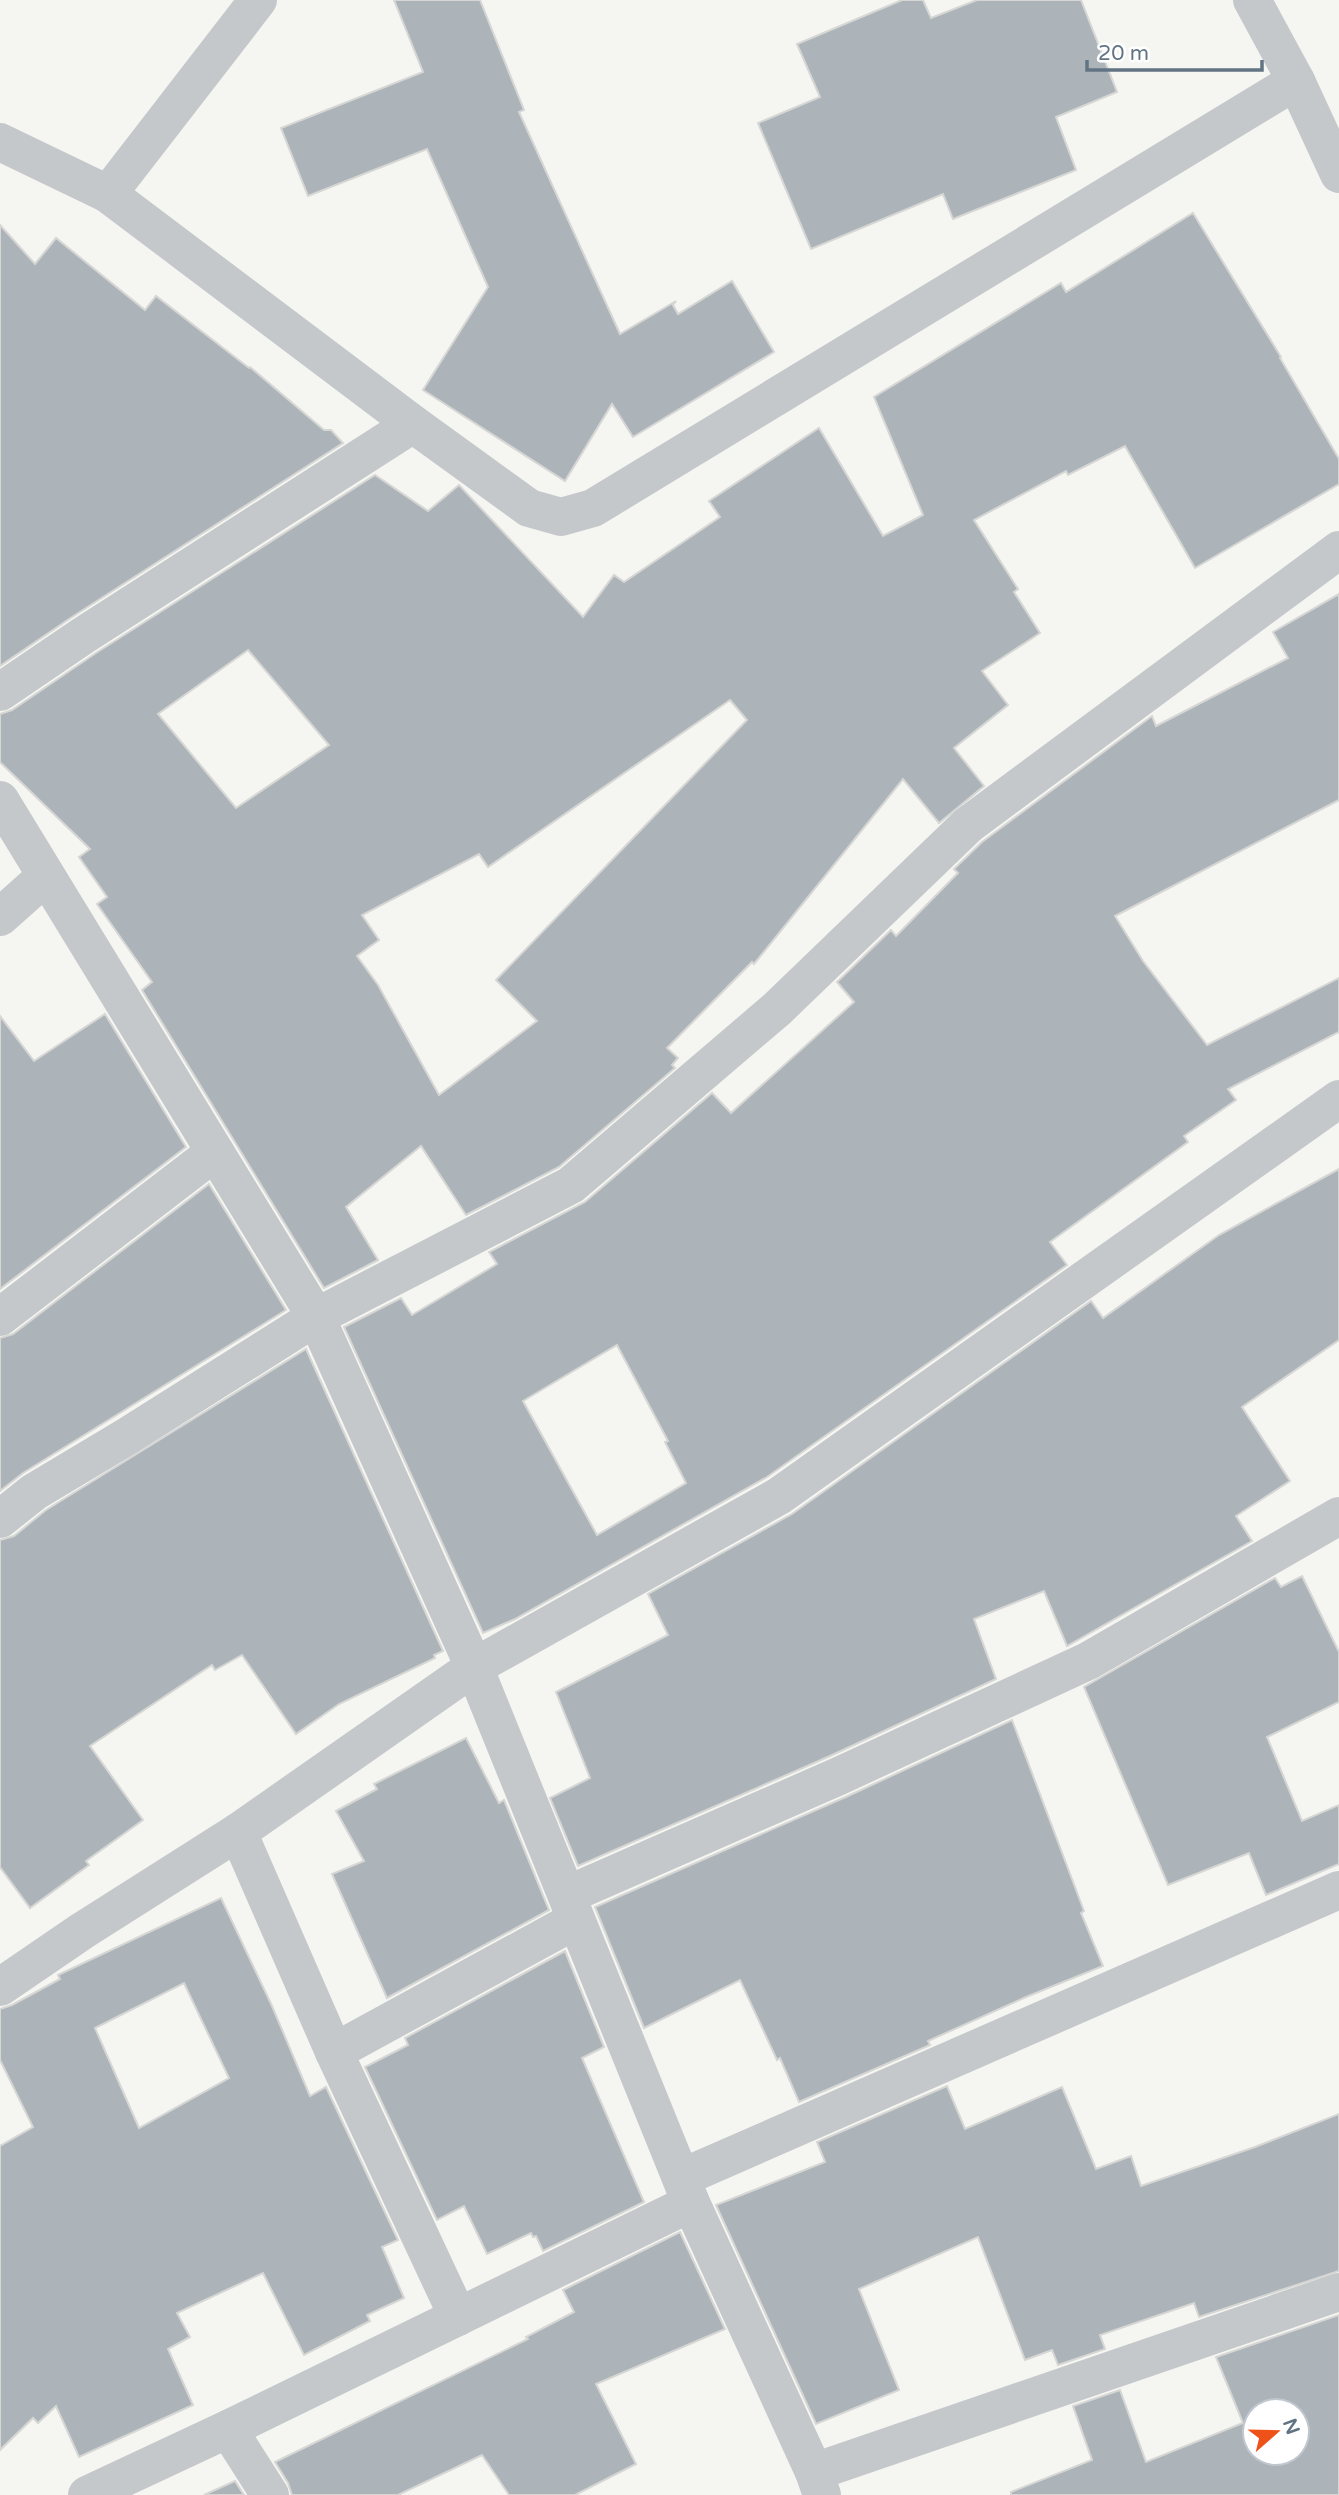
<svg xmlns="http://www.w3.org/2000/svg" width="1339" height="2495" font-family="'Varela Round',sans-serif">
<rect width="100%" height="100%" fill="#f5f5f1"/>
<!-- building -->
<g fill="#acb4ba" stroke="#d6d6d4" stroke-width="2" fill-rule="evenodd">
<path d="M394 0H480L524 110 519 112 620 334 676 301 673 305 678 314 732 281 774 352 633 437 612 404 565 481 423 390 488 287 427 149 308 196 281 128 423 72Z"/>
<path d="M902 0H923L931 18 977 0H1081L1117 92 1056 117 1076 170 953 219 943 194 811 249 758 123 820 97 797 44Z"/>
<path d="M1193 213 1281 357 1280 358 1339 459V484L1195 568 1125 446 1068 475 1066 471 974 520 1018 589 1014 592 1040 633 982 671 1008 705 954 748 984 786 939 823 903 779 754 964 752 962 667 1048 678 1058 672 1065 675 1068 559 1167 466 1215 421 1146 346 1207 378 1260 324 1288 142 990 152 982 97 904 107 897 79 857 90 849 0 762V714L12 710 96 653 375 475 428 511 459 485 583 617 614 575 624 582 720 517 709 501 819 428 883 536 923 515 874 397 1061 283 1066 292ZM248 650 329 745 236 808 158 714ZM730 700 747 720 496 980 537 1021 439 1095 378 985 357 956 379 940 362 915 479 854 488 867Z"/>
<path d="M0 225 35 264 56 238 145 310 156 296 249 368 250 367 324 430H331L343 443 72 617 0 666Z"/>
<path d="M1339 594V800L1115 916 1143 961 1207 1045 1339 978V1032L1228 1089 1236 1100 1184 1136 1188 1142 1050 1242 1067 1265 767 1477 515 1619 483 1633 344 1327 401 1298 412 1315 497 1264 489 1252 585 1202 712 1093 731 1113 854 1002 837 982 891 930 896 936 958 873 954 869 982 842 1152 716 1156 726 1288 658 1273 632ZM617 1345 668 1441 665 1442 686 1483 597 1535 523 1401Z"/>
<path d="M105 1014 186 1147 0 1289V1016L34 1061Z"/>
<path d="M1339 1169V1340L1242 1407 1290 1481 1236 1516 1252 1541 1067 1646 1044 1591 974 1619 996 1679 830 1756 578 1866 550 1798 590 1778 556 1692 668 1635 648 1594 792 1514 1091 1301 1103 1318 1219 1235Z"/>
<path d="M209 1184 286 1310 23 1473 0 1491V1338L13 1334Z"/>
<path d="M306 1349 443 1651 434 1655 435 1658 339 1704 296 1734 242 1655 215 1670 212 1665 90 1746 143 1820 86 1861 89 1865 30 1908 0 1867V1540L14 1536 46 1510Z"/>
<path d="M1302 1576 1339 1652V1702L1267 1737 1302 1821 1339 1805V1864L1266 1895 1249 1853 1168 1885 1084 1687 1275 1578 1281 1587Z"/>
<path d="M1012 1720 1084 1911 1081 1913 1103 1966 1026 1997 928 2041 930 2045 799 2102 780 2058 777 2060 740 1980 644 2028 595 1907 848 1796Z"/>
<path d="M466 1738 499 1803 504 1800 549 1910 387 1998 332 1874 364 1861 336 1811 377 1789 374 1784Z"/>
<path d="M221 1898 272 2006 310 2096 326 2087 398 2240 382 2247 404 2298 367 2315 370 2321 304 2355 263 2273 177 2313 190 2337 168 2349 193 2405 79 2457 56 2406 38 2423 33 2418 0 2450V2146L33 2127 0 2060V2009L12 2005 60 1979 58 1975ZM184 1983 229 2078 139 2128 95 2028Z"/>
<path d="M565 1951 604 2047 582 2058 644 2202 543 2251 536 2236 533 2237 531 2233 487 2254 464 2206 437 2220 365 2067 408 2045 405 2038Z"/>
<path d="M947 2086 965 2129 1062 2087 1096 2169 1131 2156 1141 2186 1255 2147 1339 2114V2271L1199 2317 1194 2303 1100 2335 1105 2349 1058 2365 1052 2350 1025 2360 978 2237 859 2289 899 2390 816 2424 716 2205 825 2162 817 2142Z"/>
<path d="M680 2232 725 2329 596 2384 636 2464 575 2495H509L482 2455 398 2495H292L288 2483 275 2462 528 2339 526 2337 574 2312 563 2290Z"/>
<path d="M1339 2315V2495H1011V2492L1092 2460 1073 2406 1120 2390 1146 2462 1243 2423 1216 2357ZM1255 2411H1297V2453H1255Z"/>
<path d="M235 2481 244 2495H204Z"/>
</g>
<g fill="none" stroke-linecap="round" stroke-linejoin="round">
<!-- minor -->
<g stroke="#c4c8cb" stroke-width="38">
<path d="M1252 0 1296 81 1339 174"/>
<path d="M0 142 108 194 258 0"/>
<path d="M108 194 413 424 529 508 561 517 593 508 1296 81"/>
<path d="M0 692 84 635 413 424"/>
<path d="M0 800 316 1317 474 1667 691 2203 814 2472 822 2495"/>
<path d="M0 917 46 876"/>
<path d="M0 1317 215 1152"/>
<path d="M0 1519 34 1492 126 1437 316 1317 571 1185 777 1009 968 825 1339 550"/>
<path d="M238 1832 334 2052 458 2317"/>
<path d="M567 1895 839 1776 1088 1661 1339 1516"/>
<path d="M0 1987 82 1931 238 1832 474 1667 779 1496 1339 1099"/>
<path d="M334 2052 576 1920"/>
<path d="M681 2178 1339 1890"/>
<path d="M228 2429 270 2495"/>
<path d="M814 2472 1339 2292"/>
<path d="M87 2495 228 2429 691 2203"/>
</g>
</g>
<!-- north arrow -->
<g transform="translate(1276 2432) rotate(70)"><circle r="33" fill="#ffffff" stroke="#c0c7ce" stroke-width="2"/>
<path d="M0-5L12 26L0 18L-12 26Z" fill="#ee5218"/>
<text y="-10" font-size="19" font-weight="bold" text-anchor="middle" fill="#627484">N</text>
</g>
<!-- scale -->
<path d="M1087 60v10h175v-10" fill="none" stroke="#627484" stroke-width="3.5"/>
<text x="1098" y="60" font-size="21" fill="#627484" stroke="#ffffff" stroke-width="5" paint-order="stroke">20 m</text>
</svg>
